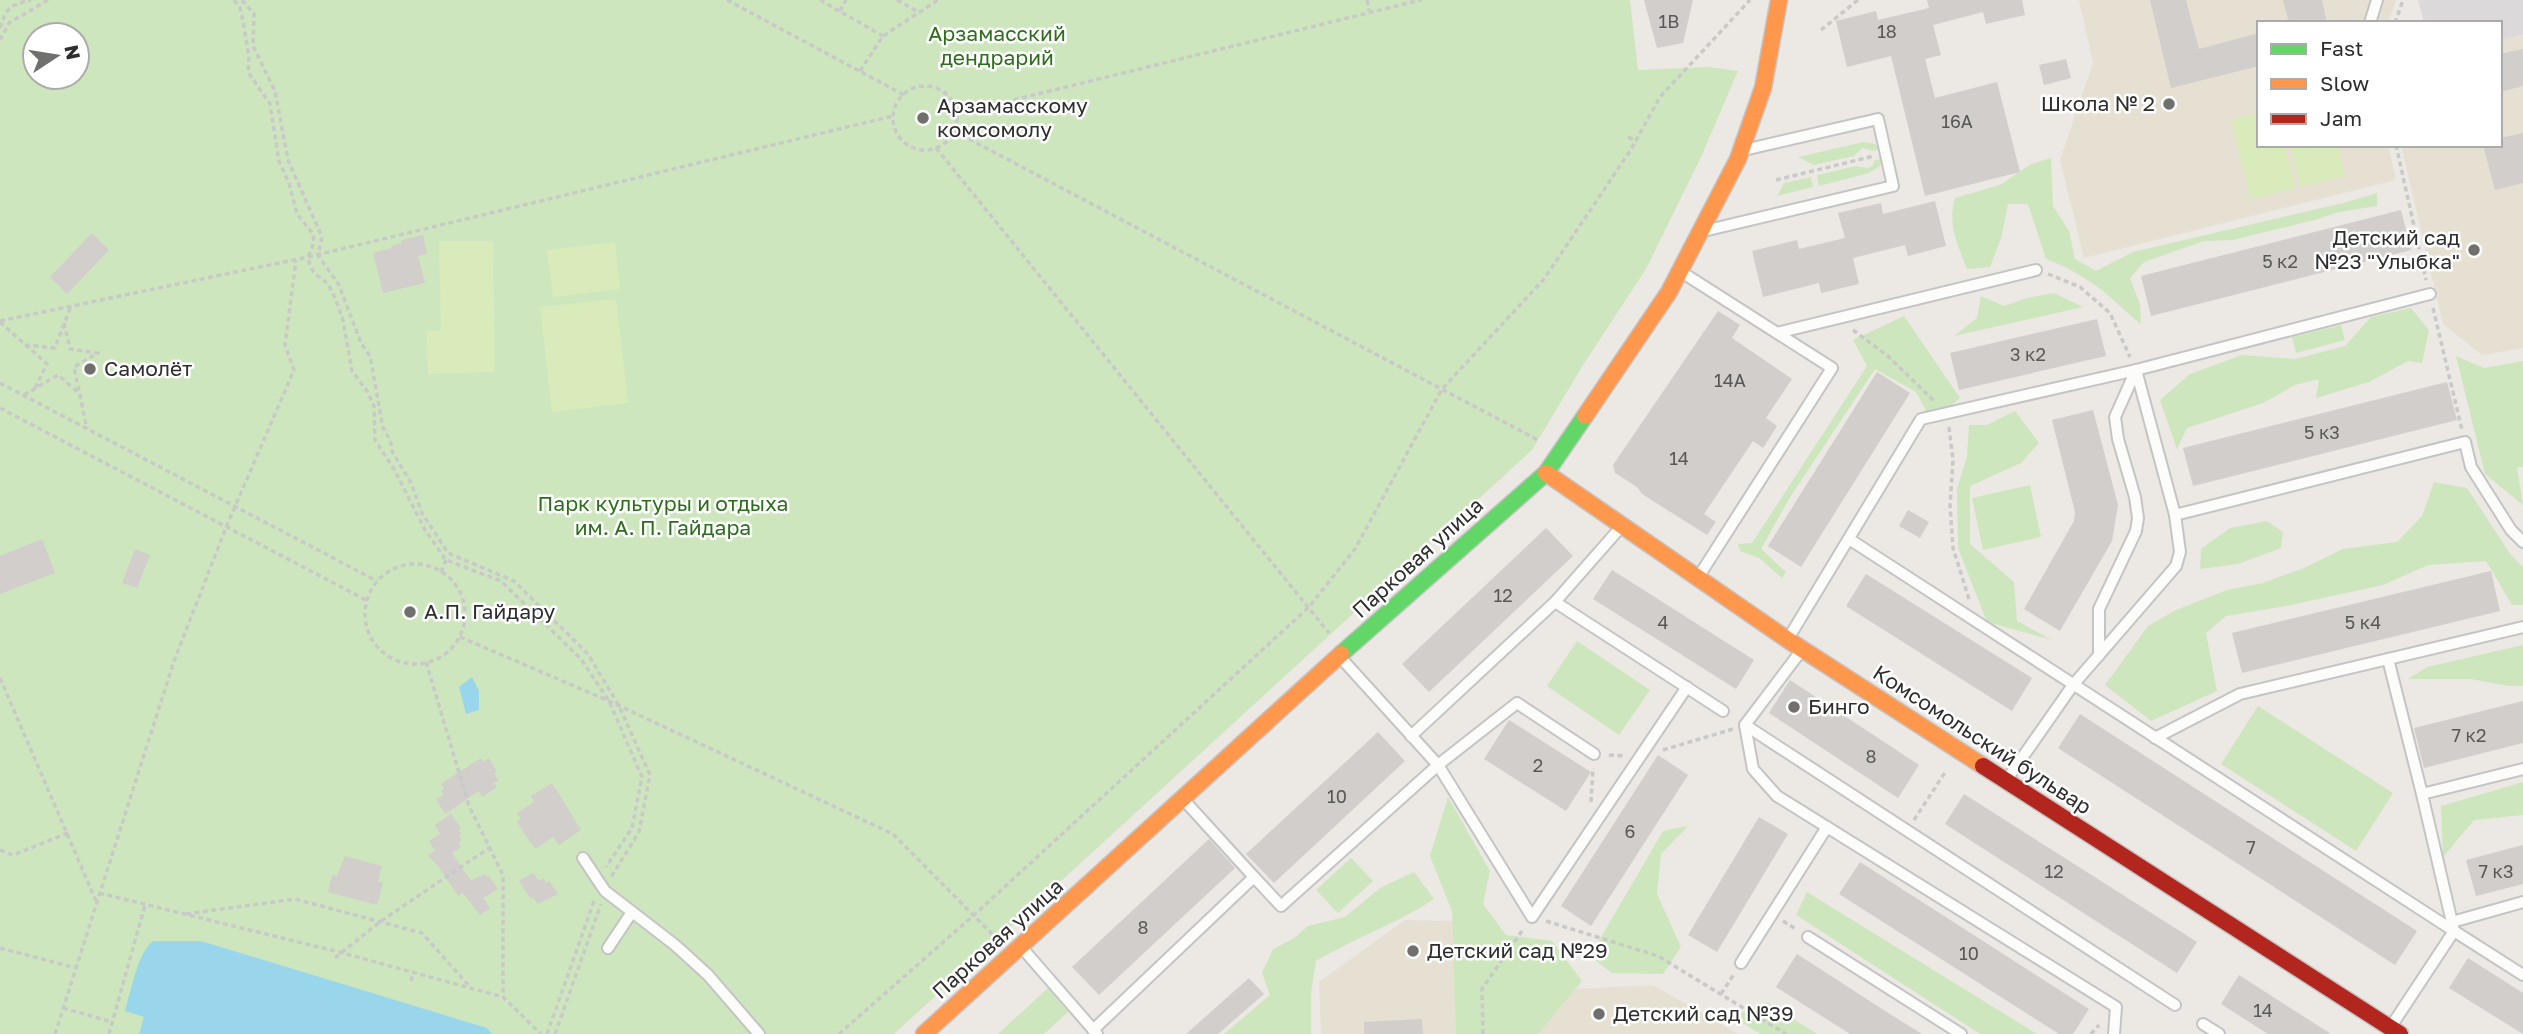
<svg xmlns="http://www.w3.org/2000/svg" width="2523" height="1034" font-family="'Golos Text',sans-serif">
<rect width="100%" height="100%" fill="#ece8e4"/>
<!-- industrial -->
<path fill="#dcd9db" d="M2418 0H2523V35L2500 40V23H2424Z"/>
<!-- education -->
<g fill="#e6e0d3">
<path d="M2079 0H2396L2388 23H2259V145H2388L2396 180 2084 258 2060 160 2093 63Z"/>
<path d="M2523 35V348L2482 355 2443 324 2401 145H2500V40Z"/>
<path d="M1405 920 1462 921 1467 1034H1321L1319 982Z"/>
<path d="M1653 985 1738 1034H1498L1496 993Z"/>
</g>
<!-- green -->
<g fill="#cee6be" fill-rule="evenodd">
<path d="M0 0H1630L1638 70 1709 67 1738 71 1701 157 1646 269 1583 365 1532 450 894 1034H0ZM35 35H77V77H35Z"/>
<path d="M1864 142 1875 144 1879 149 1873 151 1862 148 1854 156 1814 165 1798 157Z"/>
<path d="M2051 158 2053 206 2069 231 2075 259 2096 271 2133 252 2343 203 2377 193V206L2339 212 2318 219 2233 240 2204 241 2144 262 2130 278 2140 304 2141 324C2126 313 2114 299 2099 288 2083 276 2065 266 2046 259L2028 204H2008L2001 238 1990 267 1967 269C1958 245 1947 224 1955 198L2000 185 2031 164Z"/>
<path d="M1882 159 1880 166 1869 173 1819 186 1817 175 1856 166 1868 168 1872 166 1875 160Z"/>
<path d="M1811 177 1813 187 1777 196 1784 183Z"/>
<path d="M2054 293 2083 307 1954 336 1977 318 1981 296 2004 306 2027 298Z"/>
<path d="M2411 308 2429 330 2422 363 2408 361 2369 382 2316 398 2319 379 2295 385 2263 403 2187 428 2177 449 2160 400 2190 374 2242 355 2295 359 2345 346 2371 317Z"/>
<path d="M1904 316 1960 398 1932 422 1916 392 1875 369 1789 499 1761 549 1786 572 1782 578 1759 558 1740 551 1738 544 1752 543 1867 366 1853 340Z"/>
<path d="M2341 325 2345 340 2296 353 2292 337Z"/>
<path d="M2456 356 2484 368 2523 361V467H2517L2523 505 2485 474Z"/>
<path d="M2015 411 2039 443 2021 463 1970 486V544L2014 582 2017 621 2052 640 1987 622 1958 548 1957 489 1967 456 1969 425H1987Z"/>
<path d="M2434 482 2467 488 2511 555 2523 567V605H2512L2486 561 2428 565 2383 585 2286 606 2226 616 2206 633 2217 691 2151 721 2105 685 2148 626 2176 610 2227 590 2263 583 2304 568 2343 549 2397 542 2422 516Z"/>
<path d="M2030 485 2041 537 1983 550 1972 498Z"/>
<path d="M2267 521 2283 532 2281 548 2238 564 2200 569 2201 549 2230 528Z"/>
<path d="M1577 641 1650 690 1619 735 1547 686Z"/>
<path d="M2523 645V686H2508L2471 679H2408L2427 667Z"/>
<path d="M2258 706 2393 793 2356 851 2221 764Z"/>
<path d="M2523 782V815L2474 820 2443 857 2441 806Z"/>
<path d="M1448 797 1490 871 1483 904 1506 935 1552 941 1582 981 1538 1034H1456L1452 911 1430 856Z"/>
<path d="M1688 826 1661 854 1657 894 1681 947 1663 974 1612 973 1590 956 1663 831Z"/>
<path d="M1351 858 1373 881 1338 913 1316 890Z"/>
<path d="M1414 872 1434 899C1397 924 1354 938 1316 961L1311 993V1034H1224L1270 995 1262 973 1273 949 1293 939 1308 926 1345 917 1380 888Z"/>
<path d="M1807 892 2037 1034H1980L1796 915Z"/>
<path d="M1048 988 1068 1012 1044 1034H998Z"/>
<path d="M1767 1002 1817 1034H1760L1733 1017Z"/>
</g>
<!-- pitch -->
<g fill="#d9eabb">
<path d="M2259 113V145H2285L2295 188 2251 199 2231 120Z"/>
<path d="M2290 145H2337L2345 176 2300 187Z"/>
<path d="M439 241H493L495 372 428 374 426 331 441 330Z"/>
<path d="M615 242 620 289 553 297 547 250Z"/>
<path d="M616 299 628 403 552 412 540 307Z"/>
</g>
<!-- water -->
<g fill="#99d6ec">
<path d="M472 677 479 691V710L466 714 459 687Z"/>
<path d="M153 941H201L487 1028 492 1034H139L144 1017 125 1011C130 994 138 951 153 941Z"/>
</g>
<!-- building -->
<g fill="#d1cecb">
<path d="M1644 0H1693L1683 43 1657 48Z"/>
<path d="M1927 0H2022L2025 15 1986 24 1983 12 1933 25 1941 55 1925 59 1935 98 1997 82 2020 172 1925 196 1891 56 1847 67 1836 21 1876 11 1878 20 1929 8Z"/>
<path d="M2150 0H2186L2199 49 2259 33V66L2171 88Z"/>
<path d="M2283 0H2322L2327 23H2289Z"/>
<path d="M2523 49V86L2500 92V54Z"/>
<path d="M2066 59 2071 78 2044 85 2039 65Z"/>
<path d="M2523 133V183L2495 190 2483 145H2500V138Z"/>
<path d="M1935 201 1946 246 1908 256 1905 245 1853 258 1859 284 1821 293 1819 283 1763 297 1752 251 1797 240 1799 249 1845 238 1838 213 1881 203 1883 214Z"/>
<path d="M2401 210 2411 250 2151 316 2141 276Z"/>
<path d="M92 233 109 250 67 294 50 277Z"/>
<path d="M423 235 427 254 418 256 425 283 383 293 373 253 392 248 391 246 402 243 401 240Z"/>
<path d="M1718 311 1740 325 1732 338 1792 379 1766 418 1777 426 1763 448 1753 441 1704 514 1716 522 1707 535 1642 494 1637 487 1615 473 1613 465Z"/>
<path d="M2097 319 2106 356 1959 390 1950 353Z"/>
<path d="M1877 372 1910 393 1801 567 1768 546Z"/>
<path d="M2447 382 2457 420 2193 486 2183 448Z"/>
<path d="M2093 410 2118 505 2112 541 2060 631 2024 609 2074 521 2075 512 2052 420Z"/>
<path d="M1908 510 1929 522 1920 538 1899 526Z"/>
<path d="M1546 528 1573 556 1429 692 1402 664Z"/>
<path d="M42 539 55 573 0 594V556Z"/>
<path d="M135 549 150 555 137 588 122 583Z"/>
<path d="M1612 570 1754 660 1736 689 1593 599Z"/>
<path d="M2491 571 2500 611 2242 673 2232 633Z"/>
<path d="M1866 574 2032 678 2012 711 1846 606Z"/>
<path d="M1790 680 1919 765 1898 798 1769 713Z"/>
<path d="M2523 701V743L2424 768 2414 728Z"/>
<path d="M2080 714 2417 931 2395 965 2058 748Z"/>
<path d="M1509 720 1591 772 1566 811 1484 759Z"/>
<path d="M1378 732 1405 761 1274 883 1246 854Z"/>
<path d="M1658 755 1688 775 1591 926 1561 906Z"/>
<path d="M481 758 483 762 489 758 497 772 494 774 499 780 494 783 497 787 482 797 479 791 445 814 436 799 443 795 441 791 444 789 441 784Z"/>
<path d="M552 783 581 830 559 845 553 837 535 849 517 822 521 819 517 813 534 802 531 796Z"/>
<path d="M1964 794 2197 942 2177 973 1945 824Z"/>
<path d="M451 814 461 828 459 830 461 834 459 836 462 840 458 843 461 847 452 853 469 878 472 880 485 874 487 877 489 876 498 889 483 898 490 908 480 915 463 893 458 896 439 867 428 855 435 851 429 841 440 834 435 825Z"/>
<path d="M1759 817 1788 834 1717 952 1688 935Z"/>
<path d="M1209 839 1235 868 1099 995 1072 967Z"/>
<path d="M2523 845V884L2476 896 2466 860Z"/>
<path d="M345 856 382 866 378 881 383 883 377 905 328 892 332 875 337 876Z"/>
<path d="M1860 862 2089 1009 2073 1034H2059L1839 894Z"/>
<path d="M533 873 539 881 543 878 546 883 549 881 558 894 538 904 533 898H530L519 881Z"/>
<path d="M1797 954 1893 1016 1922 1034H1850L1776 987Z"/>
<path d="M2468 958 2523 993V1034L2449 988Z"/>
<path d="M2239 975 2331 1034H2268L2221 1004Z"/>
<path d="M1249 978 1264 994 1218 1034H1186Z"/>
<path d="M1422 1019 1423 1034H1364V1022Z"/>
</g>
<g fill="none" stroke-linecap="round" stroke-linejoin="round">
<defs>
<g id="lane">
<path d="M2370 23 2377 0"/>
<path d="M1708 230 1893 186 1878 119 1744 150"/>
<path d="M1683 273 1832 368 1699 576"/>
<path d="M1777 333 2036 270"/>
<path d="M2175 515 2465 442 2471 467 2511 530 2523 542"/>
<path d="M1849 539 2454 931"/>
<path d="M1555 602 1620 528"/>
<path d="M1788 639 1921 419 2136 370"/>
<path d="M1801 651 1745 725 1753 769 1777 796 2116 1007 2114 1034"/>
<path d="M2099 655V609L2136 531 2138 518 2135 497 2118 439 2115 417 2136 370"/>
<path d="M2388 659 2422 794"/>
<path d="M1745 725 2175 1005"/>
<path d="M1411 736 1555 602 1723 711"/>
<path d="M2155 738 2240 694 2523 627"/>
<path d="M1594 754 1517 703 1438 765 1532 917 1687 687"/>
<path d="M2008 778 2073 685 2176 566 2180 552 2175 515 2136 370 2430 294"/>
<path d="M1183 799 1254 877"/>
<path d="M583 858 605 891 675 945 708 975 759 1034"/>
<path d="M2452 922 2523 902"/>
<path d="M2454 931 2422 794 2523 769"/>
<path d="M1808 937 1961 1034"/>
<path d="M608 948 632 912"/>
<path d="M1023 949 1097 1034"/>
<path d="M1741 963 1827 827"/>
<path d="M2203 1024 2219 1034"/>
<path d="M2392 1025 2454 931 2523 975"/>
<path d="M1093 1030 1254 877 1281 906 1438 765 1341 658"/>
</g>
<path id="fast" d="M1341 654 1546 473 1585 416"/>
<g id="slow">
<path d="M1585 416 1669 292 1738 159 1763 88 1779 0"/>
<path d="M1546 473 1788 640 1983 766"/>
<path d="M924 1034 1341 654"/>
</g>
<path id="jam" d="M1983 766 2400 1034"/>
</defs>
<!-- lane casing -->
<use href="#lane" stroke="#c5c4c5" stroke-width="14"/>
<!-- fast casing -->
<use href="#fast" stroke="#c5c4c5" stroke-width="19"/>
<!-- slow casing -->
<use href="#slow" stroke="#c5c4c5" stroke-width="19"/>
<!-- jam casing -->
<use href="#jam" stroke="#c5c4c5" stroke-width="19"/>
<!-- path -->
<g stroke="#c9c9c8" stroke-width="3.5" stroke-dasharray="5 3.5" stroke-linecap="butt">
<path d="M234 0 240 8 243 21 249 57 248 72 270 104 279 161 289 183 297 214 313 234 314 242 308 257 310 265 314 273 328 284 335 298 343 320 352 371 367 391 374 406 375 440 394 469 425 530 446 560 501 581 581 659 609 701 642 777 632 828 606 867"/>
<path d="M242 0 254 14 253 46 275 91 288 160 322 237 318 255 339 285 361 343 370 356 383 428 390 440 393 453 411 483 422 513 448 553 514 581 588 654 619 706 650 775 639 832 611 877"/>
<path d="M727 0 904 95"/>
<path d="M820 0 883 36"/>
<path d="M897 0 920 13"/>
<path d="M1367 0 1369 11"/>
<path d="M840 11 846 0"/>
<path d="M2395 23 2403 0"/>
<path d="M0 28C7 8 9 5 31 0"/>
<path d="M1821 30 1858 0"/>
<path d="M0 40 9 23 48 0"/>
<path d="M860 71 883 36 938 0"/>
<circle cx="925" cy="118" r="32"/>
<path d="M956 114 1421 0"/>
<path d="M954 131 1538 440"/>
<path d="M1628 137 1636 141"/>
<path d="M2396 145 2426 280"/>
<path d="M936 148 1329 633"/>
<path d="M1776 180 1874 156"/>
<path d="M2048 274 2080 287 2110 313 2130 357"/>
<path d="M2433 308 2462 430"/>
<path d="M0 321 308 257 893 116"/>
<path d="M0 322 47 364 35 388"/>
<path d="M64 323 70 349 98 353 74 367 87 429"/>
<path d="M1853 330 1889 357 1934 401"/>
<path d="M25 345 55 348 71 306"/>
<path d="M0 383 377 581"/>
<path d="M24 395 58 375 79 393"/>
<path d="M0 408 366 600"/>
<path d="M1949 427 1953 460 1950 505 1953 548 1969 599"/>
<circle cx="415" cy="614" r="50"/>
<path d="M441 572 446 560"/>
<path d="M460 637 609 701 893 834 995 937"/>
<path d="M426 662 469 806 503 875V996"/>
<path d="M0 678 96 901"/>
<path d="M1663 750 1733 729"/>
<path d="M1609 755 1625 756"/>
<path d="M1591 802 1593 768"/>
<path d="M1914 820 1946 771"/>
<path d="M0 850 13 855 68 833"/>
<path d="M99 893 339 952 503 997 541 1034"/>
<path d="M186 914 295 899 422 933 470 987"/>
<path d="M1546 921 1658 956 1786 1034"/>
<path d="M1783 921 1797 930"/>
<path d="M0 948 76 968"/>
<path d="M335 958 381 921 489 848"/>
<path d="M411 981 413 972"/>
<path d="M1721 994 1734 974"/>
<path d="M63 1008 112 1022"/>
<path d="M55 1034 174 661 227 525 294 370 285 345 296 260"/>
<path d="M109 1034 145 905"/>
<path d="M547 1034 594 901"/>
<path d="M555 1034 601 904"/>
<path d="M839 1034 974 915 1309 607 1355 549 1442 389 1544 279 1630 151 1660 97 1750 0"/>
<path d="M1483 1034 1482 989 1524 928"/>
<path d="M2091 1034 2099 1025"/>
</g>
<!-- lane -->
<use href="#lane" stroke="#fcfcfb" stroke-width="10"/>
<!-- fast -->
<use href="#fast" stroke="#63d668" stroke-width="16"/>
<!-- slow -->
<use href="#slow" stroke="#ff974d" stroke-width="16"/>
<!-- jam -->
<use href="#jam" stroke="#b3261e" stroke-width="16"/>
</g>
<!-- markers -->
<g fill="#706f6e" stroke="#fff" stroke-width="2.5">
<circle cx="2169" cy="104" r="7"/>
<circle cx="923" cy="118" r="7"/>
<circle cx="2474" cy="250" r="7"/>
<circle cx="90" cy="369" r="7"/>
<circle cx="410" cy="612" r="7"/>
<circle cx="1794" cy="707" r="7"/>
<circle cx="1413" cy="951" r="7"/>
<circle cx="1599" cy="1014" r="7"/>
</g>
<g text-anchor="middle" stroke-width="5" stroke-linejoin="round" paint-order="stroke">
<!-- number labels -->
<g font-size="18" fill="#585857">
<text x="1669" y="28">1В</text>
<text x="1887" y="38">18</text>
<text x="1957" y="128">16А</text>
<text x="2280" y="268">5 к2</text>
<text x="2028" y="361">3 к2</text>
<text x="1730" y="387">14А</text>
<text x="2322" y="439">5 к3</text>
<text x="1679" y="465">14</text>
<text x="1503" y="602">12</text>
<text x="1663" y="629">4</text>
<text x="2363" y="629">5 к4</text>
<text x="2469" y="742">7 к2</text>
<text x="1871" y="763">8</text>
<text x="1538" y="772">2</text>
<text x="1337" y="803">10</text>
<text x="1630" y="838">6</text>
<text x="2251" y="854">7</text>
<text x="2054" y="878">12</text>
<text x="2496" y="878">7 к3</text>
<text x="1143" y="934">8</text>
<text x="1969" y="960">10</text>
<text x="2263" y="1017">14</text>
</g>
<!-- park labels -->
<g font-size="21" fill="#2c6e1b" stroke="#fff">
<text x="997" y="41">Арзамасский<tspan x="997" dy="24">дендрарий</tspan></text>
<text x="663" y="511">Парк культуры и отдыха<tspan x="663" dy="24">им. А. П. Гайдара</tspan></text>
</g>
<!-- poi labels -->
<g font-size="21" fill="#2e2e2e" stroke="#fff" text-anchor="start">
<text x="2155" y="111" text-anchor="end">Школа № 2</text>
<text x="937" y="113">Арзамасскому<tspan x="937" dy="24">комсомолу</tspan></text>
<text x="2460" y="245" text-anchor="end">Детский сад<tspan x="2460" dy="24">№23 "Улыбка"</tspan></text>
<text x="104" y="376">Самолёт</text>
<text x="424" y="619">А.П. Гайдару</text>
<text x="1808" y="714">Бинго</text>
<text x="1427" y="958">Детский сад №29</text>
<text x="1613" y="1021">Детский сад №39</text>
</g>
<!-- street labels -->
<g font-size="21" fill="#2e2e2e" stroke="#fff">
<text transform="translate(1418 558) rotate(-42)" y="7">Парковая улица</text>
<text transform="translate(1982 740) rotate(33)" y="7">Комсомольский бульвар</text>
<text transform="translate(998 939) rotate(-42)" y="7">Парковая улица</text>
</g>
</g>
<!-- legend -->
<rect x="2257" y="21" width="245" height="126" fill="#ffffff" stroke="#ababab" stroke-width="2"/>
<rect x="2271" y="44" width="35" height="10" fill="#63d668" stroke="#ababab" stroke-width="2"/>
<text x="2320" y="56" font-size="21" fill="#2e2e2e">Fast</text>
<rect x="2271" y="79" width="35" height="10" fill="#ff974d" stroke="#ababab" stroke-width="2"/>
<text x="2320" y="91" font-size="21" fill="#2e2e2e">Slow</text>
<rect x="2271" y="114" width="35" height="10" fill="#b3261e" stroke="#ababab" stroke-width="2"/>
<text x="2320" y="126" font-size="21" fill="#2e2e2e">Jam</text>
<!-- north arrow -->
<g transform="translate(56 56) rotate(78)"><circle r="33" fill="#ffffff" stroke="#ababab" stroke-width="2"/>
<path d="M0-5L12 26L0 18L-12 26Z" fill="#706f6e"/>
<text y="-10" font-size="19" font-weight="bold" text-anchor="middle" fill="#2e2e2e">N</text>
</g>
</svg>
